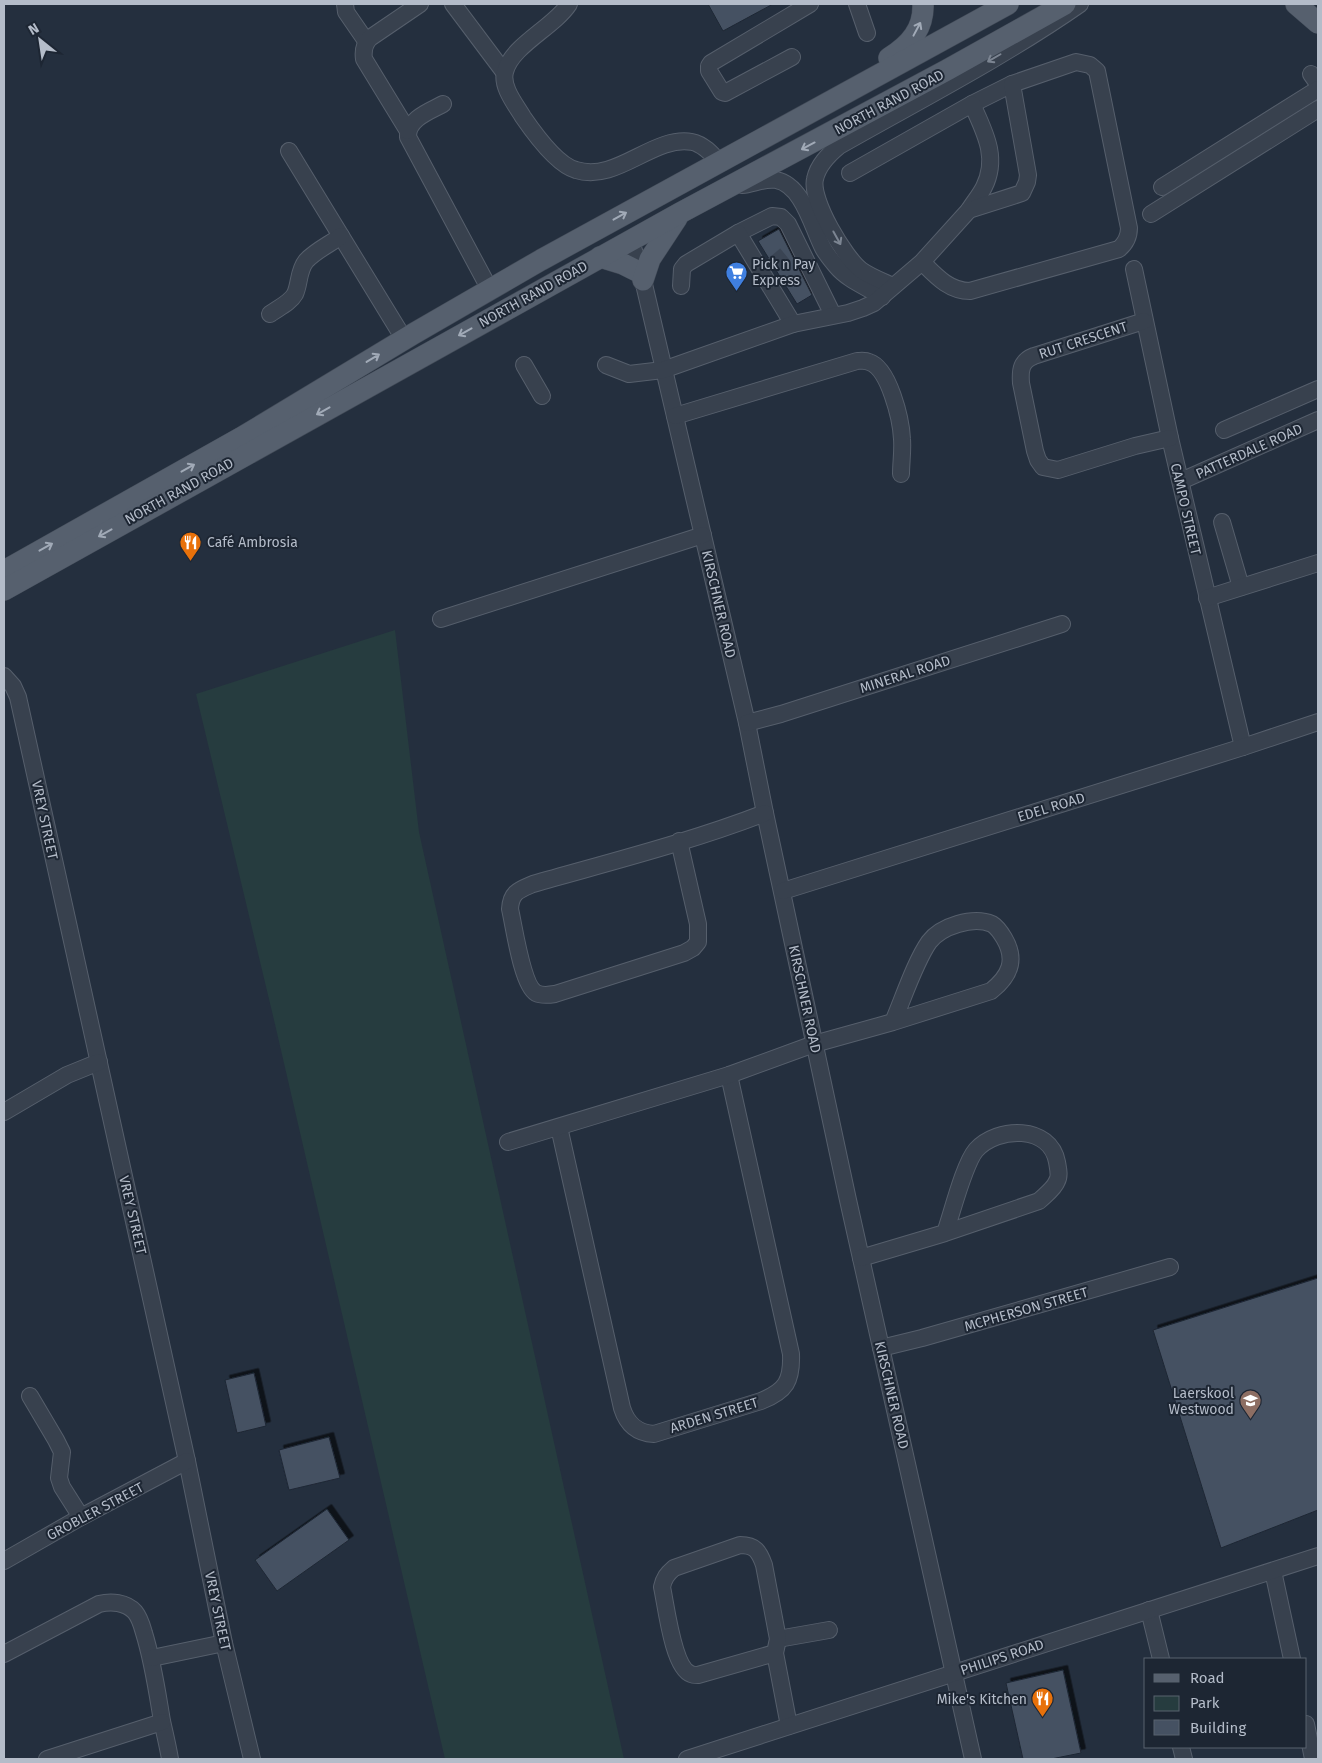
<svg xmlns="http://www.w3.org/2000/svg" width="1322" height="1763" font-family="'Fira Sans',sans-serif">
<defs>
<filter id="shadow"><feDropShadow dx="4.5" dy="-4.5" stdDeviation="0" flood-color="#0009"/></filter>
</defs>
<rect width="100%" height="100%" fill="#242f3e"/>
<!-- green -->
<path fill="#263c3f" d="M395 630 419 832 624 1759H445L274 1020 196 694Z"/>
<!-- building -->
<g fill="#455162" stroke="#1f2835" filter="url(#shadow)">
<path d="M708 4H773L723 31Z"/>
<path d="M779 229 812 295 797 304 758 241Z"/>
<path d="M1318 1278V1510L1221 1548 1153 1330Z"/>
<path d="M254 1373 266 1426 237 1433 225 1380Z"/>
<path d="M329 1437 340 1478 289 1490 279 1450Z"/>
<path d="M327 1509 349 1540 277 1591 255 1560Z"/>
<path d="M1063 1670 1081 1753 1051 1759H1023L1006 1683Z"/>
</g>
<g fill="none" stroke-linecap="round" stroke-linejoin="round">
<!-- minor-tunnel -->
<path stroke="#3a4453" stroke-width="16" stroke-dasharray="16 8" stroke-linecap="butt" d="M773 265 791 250"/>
<defs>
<g id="minor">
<path d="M345 4 346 12 366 41"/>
<path d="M453 4 504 72"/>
<path d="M569 4C554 27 511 46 505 72 501 87 516 105 523 117 534 133 557 165 576 170 617 183 653 135 692 142 703 144 712 154 719 162"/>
<path d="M857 4 867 33"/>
<path d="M792 57 725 93 722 92 709 71V66L711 63 810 4"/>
<path d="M1311 74 1318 84"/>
<path d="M443 104C430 111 407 119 408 137L490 290"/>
<path d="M972 104 1012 84"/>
<path d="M408 131 364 59C363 52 364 44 370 38L420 4"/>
<path d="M289 151 404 339"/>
<path d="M850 173 972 104C984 131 999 157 984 187 980 195 974 202 969 210"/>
<path d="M742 185C753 184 765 178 776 180 803 185 812 227 823 248 826 254 832 261 837 267 848 280 867 287 882 297"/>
<path d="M1162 187 1318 89"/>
<path d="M1151 214 1318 109"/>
<path d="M738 233 772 216 781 217 788 224 833 315"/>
<path d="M631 241 643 280 747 723 765 813 848 1200 973 1759"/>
<path d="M1134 269 1170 438 1243 747"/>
<path d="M681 286 682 269 686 264 738 233 793 324"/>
<path d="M893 286C882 281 871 277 861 270 845 258 810 200 815 179 818 165 828 155 839 146 920 100 1004 57 1080 4"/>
<path d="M270 314C278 308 290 303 295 294 300 283 298 271 306 261 315 251 330 244 341 236"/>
<path d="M1144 321 1034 356C1021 361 1020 370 1021 383L1035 451 1038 460 1043 467 1058 470 1135 446 1170 438"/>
<path d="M524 365 542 396"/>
<path d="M606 365 629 374 663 370 793 324 848 313 863 308 874 303 922 262 969 210 1022 193 1027 182 1028 175 1012 84 1076 62 1090 65 1097 71 1129 228C1129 237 1126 243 1119 249L970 291C949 291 936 276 922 262"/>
<path d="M675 416 857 361C860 361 865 360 869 362 889 368 901 419 902 439 903 450 901 463 901 474"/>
<path d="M1224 430 1318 389"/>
<path d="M1181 481 1318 420"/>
<path d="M1222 522 1241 587"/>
<path d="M1207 598 1318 563"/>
<path d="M441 619 703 535"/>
<path d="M4 676 13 686 18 697 187 1461 224 1643 252 1759"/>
<path d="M747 723 781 714 1062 624"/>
<path d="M679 841 698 924V942L693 948 684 953 555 994C549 995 542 996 536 993 522 985 514 926 510 909 511 892 519 890 533 884 610 862 690 842 765 813"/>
<path d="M783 891 1243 747 1318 722"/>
<path d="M4 1112 67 1075 99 1062"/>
<path d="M559 1127 622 1408C627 1424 637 1433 654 1434L761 1401C786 1391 792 1381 791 1354L729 1075"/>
<path d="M508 1142 729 1075 814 1044 893 1022 991 991C1010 976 1017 960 1004 938 1001 933 997 927 992 924 973 916 941 926 929 942 915 962 903 999 893 1022"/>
<path d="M861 1258 945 1233 1039 1201C1045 1195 1054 1189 1057 1181 1060 1176 1058 1168 1057 1162 1050 1125 998 1126 976 1150 964 1164 952 1213 945 1233"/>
<path d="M881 1348 922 1338 1170 1267"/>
<path d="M30 1396 56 1440 62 1452 59 1478 62 1487 81 1517"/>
<path d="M4 1561 81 1517 187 1461"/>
<path d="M1273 1571 1292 1659"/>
<path d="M1149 1610 1161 1659"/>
<path d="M778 1639 829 1630"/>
<path d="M775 1653 698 1675C696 1675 693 1675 691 1674 673 1668 666 1605 662 1587 664 1578 667 1574 674 1568L740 1545C755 1545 759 1551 764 1565L778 1639 775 1653 789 1726"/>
<path d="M4 1654 99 1604C111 1601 126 1602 135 1612 140 1618 142 1626 144 1633 153 1662 157 1691 162 1721 165 1734 168 1747 170 1759"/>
<path d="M152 1658 224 1643"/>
<path d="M1306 1724 1313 1759"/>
<path d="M1181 1747 1184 1759"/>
<path d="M47 1759 162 1722"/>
<path d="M687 1759 1318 1556"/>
</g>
<g id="major">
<path d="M1296 4 1318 23"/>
<path d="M889 58C910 45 924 29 923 4"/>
<path d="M600 257 623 264 641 273"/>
<path d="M643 280 650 259 677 218"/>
<path d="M4 571 244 436 413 334 541 260 1008 4"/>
<path d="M4 590 680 213 947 70 1065 4"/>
</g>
</defs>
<!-- minor casing -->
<use href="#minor" stroke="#565f6c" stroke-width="18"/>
<!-- major casing -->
<use href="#major" stroke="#414a57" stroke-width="22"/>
<!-- minor -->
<use href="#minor" stroke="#38414e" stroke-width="16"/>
<!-- major -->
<use href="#major" stroke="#56606e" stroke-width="21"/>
</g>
<!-- one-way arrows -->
<defs><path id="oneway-shaft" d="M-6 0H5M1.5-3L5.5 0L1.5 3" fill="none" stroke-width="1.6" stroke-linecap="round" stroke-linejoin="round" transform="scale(1.25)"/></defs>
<g stroke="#a1aab7">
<use href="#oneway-shaft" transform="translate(917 29) rotate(-62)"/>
<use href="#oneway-shaft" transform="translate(808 146) rotate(152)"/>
<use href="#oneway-shaft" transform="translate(620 216) rotate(-29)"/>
<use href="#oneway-shaft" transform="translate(465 332) rotate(151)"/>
<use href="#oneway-shaft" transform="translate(373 358) rotate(-31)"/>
<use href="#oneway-shaft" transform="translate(323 411) rotate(151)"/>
<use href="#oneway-shaft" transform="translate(188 468) rotate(-29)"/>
<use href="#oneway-shaft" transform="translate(105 533) rotate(151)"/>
<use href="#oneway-shaft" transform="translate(46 547) rotate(-29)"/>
</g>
<g stroke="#7c8592">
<use href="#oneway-shaft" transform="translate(994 58) rotate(150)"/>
<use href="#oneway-shaft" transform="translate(837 238) rotate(61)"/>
</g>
<!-- icons -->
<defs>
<symbol id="supermarket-pin" viewBox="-11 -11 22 30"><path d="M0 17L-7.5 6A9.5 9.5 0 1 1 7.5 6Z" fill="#3f7fe0" stroke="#1d2633"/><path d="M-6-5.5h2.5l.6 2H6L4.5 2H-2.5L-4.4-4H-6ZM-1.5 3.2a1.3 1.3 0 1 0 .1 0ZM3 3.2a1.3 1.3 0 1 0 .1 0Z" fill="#fff"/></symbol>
<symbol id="restaurant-pin" viewBox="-11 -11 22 30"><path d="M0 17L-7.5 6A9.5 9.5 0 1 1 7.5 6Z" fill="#e8710a" stroke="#1d2633"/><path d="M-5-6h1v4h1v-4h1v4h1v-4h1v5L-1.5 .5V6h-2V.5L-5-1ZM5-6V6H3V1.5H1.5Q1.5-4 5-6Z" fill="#fff"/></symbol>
<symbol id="school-pin" viewBox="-11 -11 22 30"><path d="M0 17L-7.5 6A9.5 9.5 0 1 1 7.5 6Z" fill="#8d6e63" stroke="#1d2633"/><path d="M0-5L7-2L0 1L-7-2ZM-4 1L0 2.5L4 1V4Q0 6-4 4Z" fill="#fff"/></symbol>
</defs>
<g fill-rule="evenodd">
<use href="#supermarket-pin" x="724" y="260" width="25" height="34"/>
<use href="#restaurant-pin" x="178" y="530" width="25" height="34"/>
<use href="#school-pin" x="1238" y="1388" width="25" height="34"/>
<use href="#restaurant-pin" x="1030" y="1686" width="25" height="34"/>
</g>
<g text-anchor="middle" stroke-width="4" stroke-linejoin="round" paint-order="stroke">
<!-- street labels -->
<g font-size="14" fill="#b4bcc9" stroke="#1d2633">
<text transform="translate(889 102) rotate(-28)" y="5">NORTH RAND ROAD</text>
<text transform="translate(533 294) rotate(-29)" y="5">NORTH RAND ROAD</text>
<text transform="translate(1083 340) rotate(-18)" y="5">RUT CRESCENT</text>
<text transform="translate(1249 451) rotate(-24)" y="5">PATTERDALE ROAD</text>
<text transform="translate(179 491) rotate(-29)" y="5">NORTH RAND ROAD</text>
<text transform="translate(1186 509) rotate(77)" y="5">CAMPO STREET</text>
<text transform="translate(719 604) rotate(77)" y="5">KIRSCHNER ROAD</text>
<text transform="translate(905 674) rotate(-18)" y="5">MINERAL ROAD</text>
<text transform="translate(1051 807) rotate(-17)" y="5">EDEL ROAD</text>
<text transform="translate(45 820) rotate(78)" y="5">VREY STREET</text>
<text transform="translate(805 999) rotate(78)" y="5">KIRSCHNER ROAD</text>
<text transform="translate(133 1215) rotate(77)" y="5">VREY STREET</text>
<text transform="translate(1026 1309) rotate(-16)" y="5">MCPHERSON STREET</text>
<text transform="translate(892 1395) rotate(77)" y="5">KIRSCHNER ROAD</text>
<text transform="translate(714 1415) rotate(-17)" y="5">ARDEN STREET</text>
<text transform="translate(95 1511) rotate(-28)" y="5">GROBLER STREET</text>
<text transform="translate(218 1611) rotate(78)" y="5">VREY STREET</text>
<text transform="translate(1002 1657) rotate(-18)" y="5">PHILIPS ROAD</text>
</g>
<!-- poi labels -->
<g font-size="14" fill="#b4bcc9" stroke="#1d2633" text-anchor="start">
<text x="752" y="269">Pick n Pay<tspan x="752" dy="16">Express</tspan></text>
<text x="207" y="547">Café Ambrosia</text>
<text x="1234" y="1398" text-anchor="end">Laerskool<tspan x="1234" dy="16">Westwood</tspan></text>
<text x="1027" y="1704" text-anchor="end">Mike's Kitchen</text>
</g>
</g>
<!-- border -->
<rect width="1322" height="1763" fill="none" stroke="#b4bcc9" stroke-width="10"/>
<!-- legend -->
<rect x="1144" y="1658" width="162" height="90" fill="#1d2633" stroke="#59626f"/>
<rect x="1154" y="1674" width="25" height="8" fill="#56606e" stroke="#59626f"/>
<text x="1190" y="1683" font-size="15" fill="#b4bcc9">Road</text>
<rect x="1154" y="1696" width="25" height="15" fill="#263c3f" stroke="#59626f"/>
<text x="1190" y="1708" font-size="15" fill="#b4bcc9">Park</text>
<rect x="1154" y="1720" width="25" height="15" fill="#455162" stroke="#59626f"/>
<text x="1190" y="1733" font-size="15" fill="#b4bcc9">Building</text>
<!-- north arrow -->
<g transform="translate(40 40) rotate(330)" stroke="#1d2633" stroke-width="4" paint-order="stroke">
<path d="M0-4L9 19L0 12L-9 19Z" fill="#b4bcc9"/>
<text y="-8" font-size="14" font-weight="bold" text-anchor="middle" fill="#b4bcc9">N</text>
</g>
</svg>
